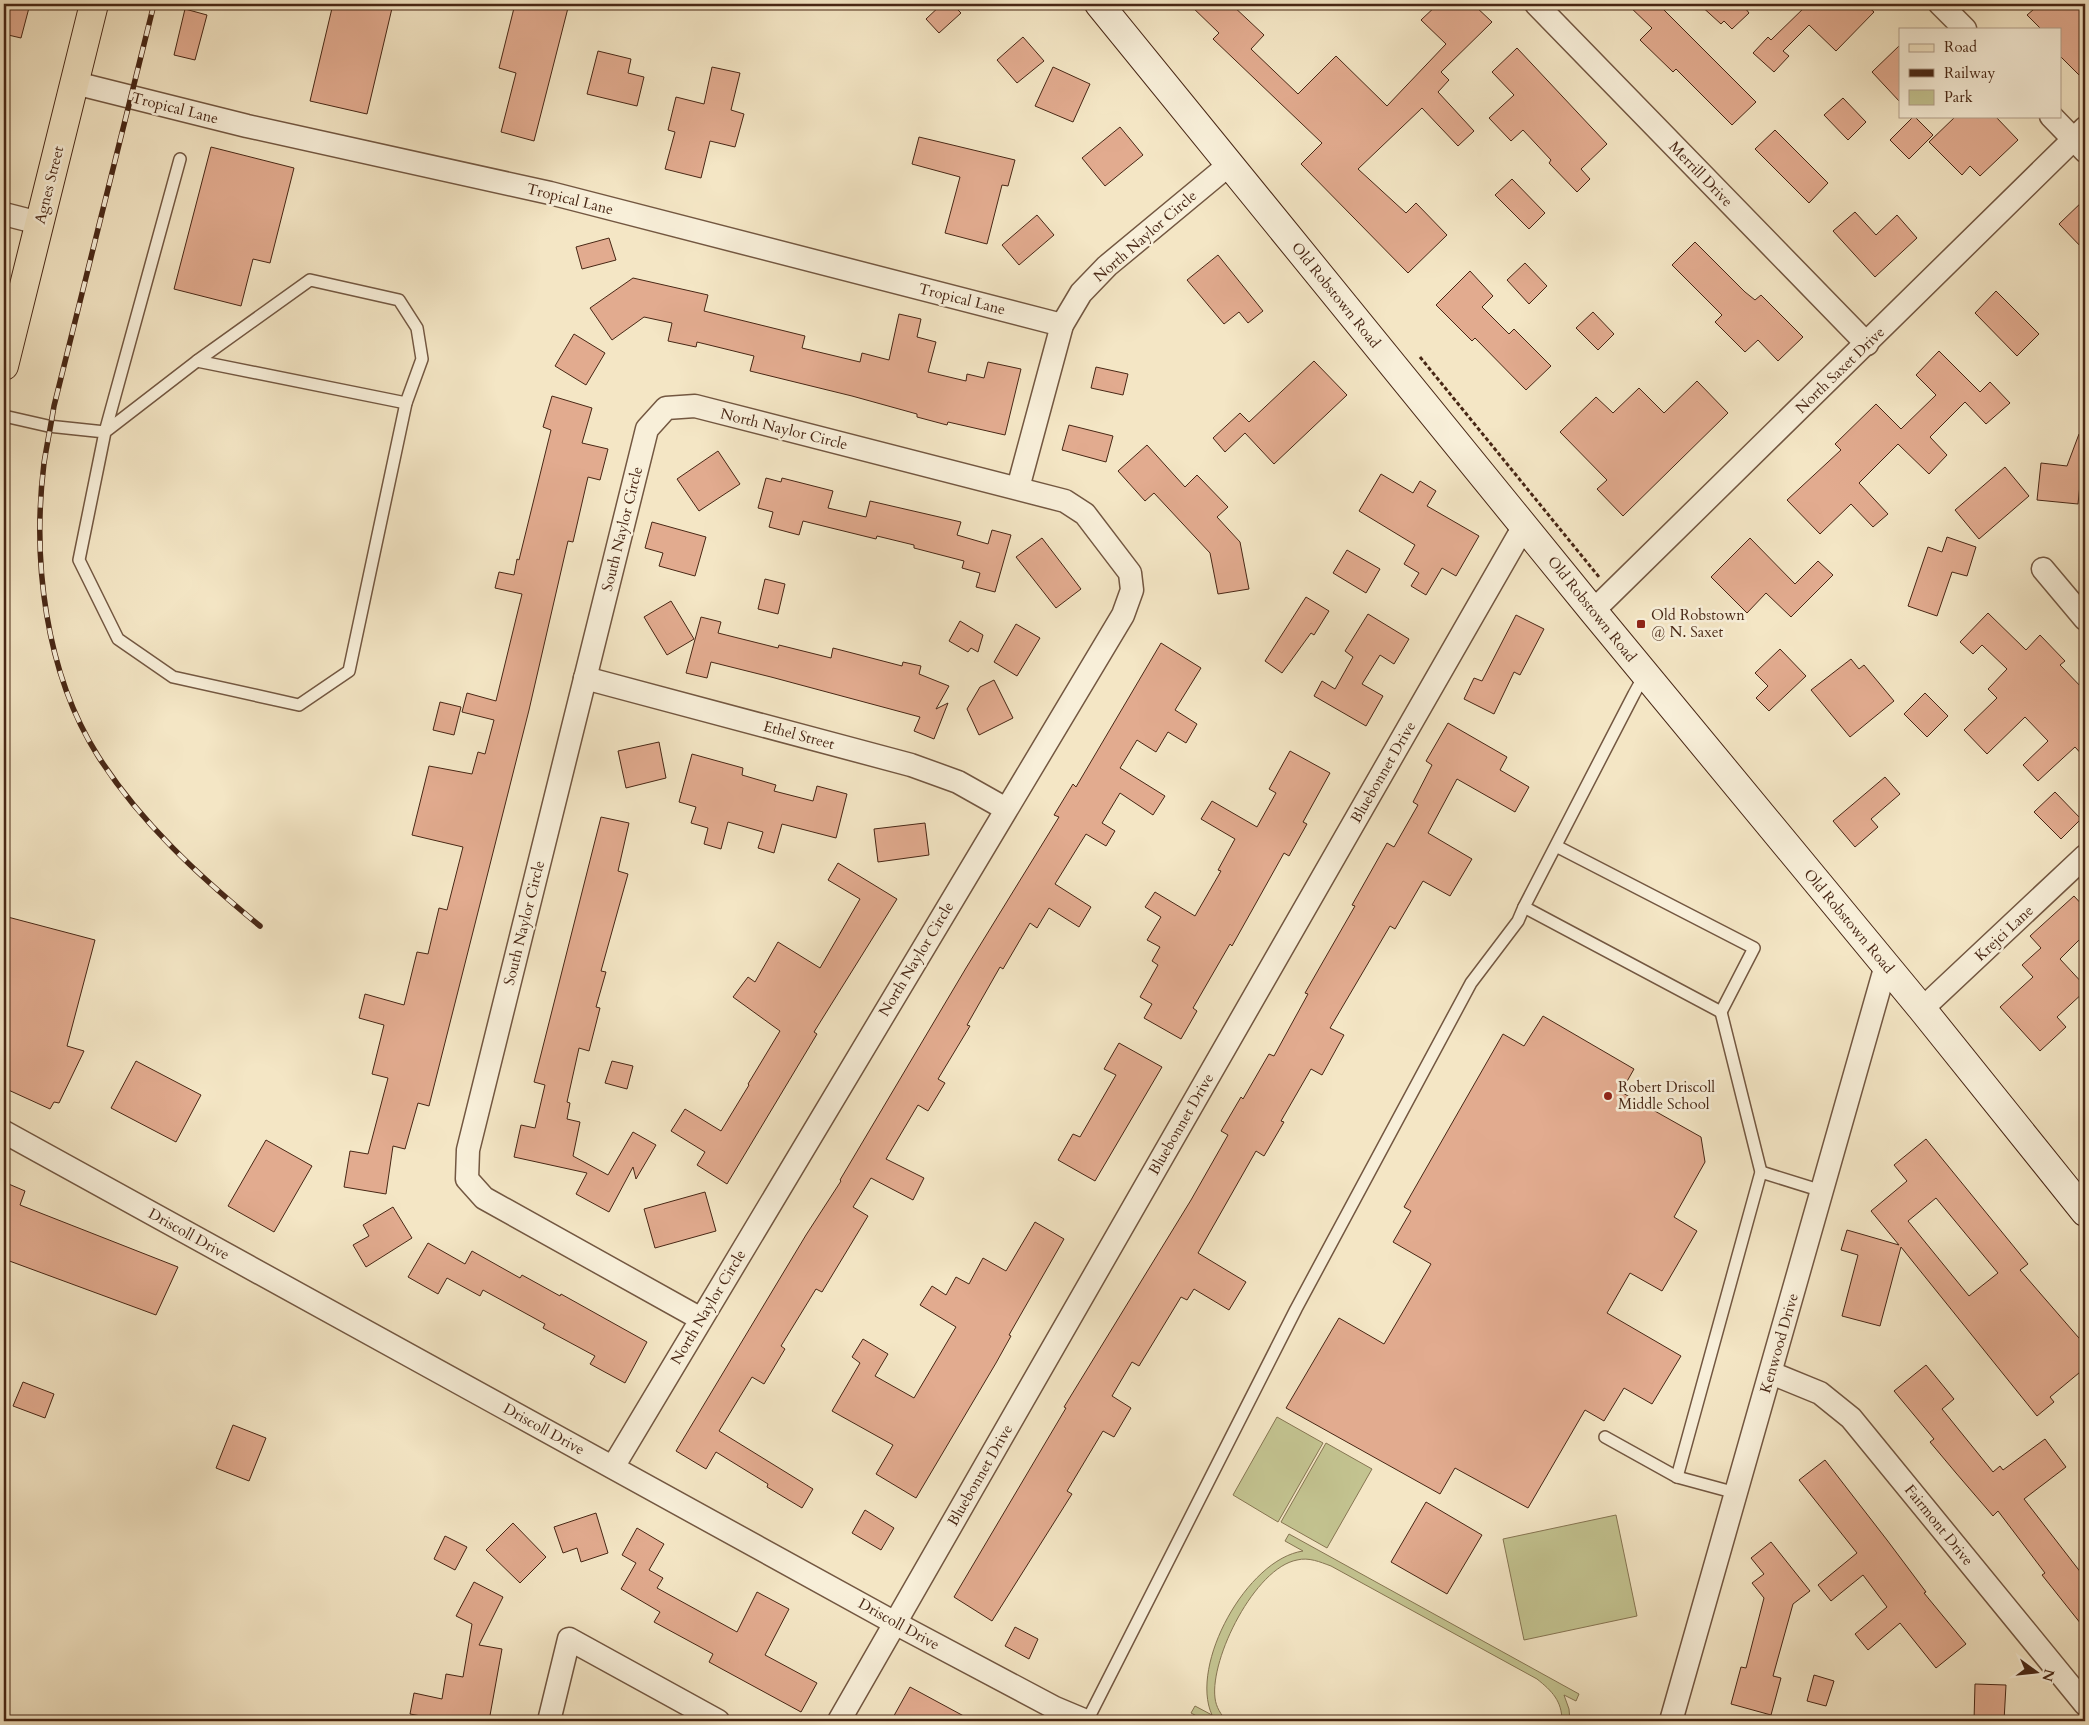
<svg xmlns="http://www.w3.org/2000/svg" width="2089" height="1725" font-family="Cardo,serif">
<rect width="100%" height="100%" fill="#f4e6c5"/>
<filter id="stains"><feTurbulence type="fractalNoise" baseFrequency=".004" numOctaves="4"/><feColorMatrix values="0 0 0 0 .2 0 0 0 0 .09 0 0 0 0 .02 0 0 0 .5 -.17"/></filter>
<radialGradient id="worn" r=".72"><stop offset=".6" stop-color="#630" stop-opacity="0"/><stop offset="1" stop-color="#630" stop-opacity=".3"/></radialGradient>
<!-- green -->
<g fill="#c3c390" stroke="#867552">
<path d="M1277 1417 1323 1443 1278 1522 1233 1495Z"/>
<path d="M1326 1443 1372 1469 1327 1548 1281 1522Z"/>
<path d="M1616 1515 1637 1616 1524 1640 1503 1539Z"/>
<path d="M1289 1534 1579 1694 1576 1701 1564 1695 1569 1709 1570 1721H1562C1562 1701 1552 1691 1537 1679L1331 1566C1320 1562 1309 1557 1297 1560 1255 1568 1210 1658 1215 1698 1216 1707 1221 1715 1227 1721H1206L1191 1713 1195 1706 1212 1715C1189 1665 1247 1559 1303 1551L1285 1541Z"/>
</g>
<!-- building -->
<g fill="#e2ab8f" stroke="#482715" fill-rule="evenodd">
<path d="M4 4H30L21 38 4 34Z"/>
<path d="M333 4H393L367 114 310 101Z"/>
<path d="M515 4H569L534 141 501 132 516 73 499 68Z"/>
<path d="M942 4H952L961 13 939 33 926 19Z"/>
<path d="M1189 4H1231L1264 35 1251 49 1298 94 1336 56 1387 106 1446 44 1421 20 1438 4H1473L1492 22 1441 72 1449 80 1438 92 1474 131 1458 146 1422 108 1358 169 1406 213 1416 203 1447 235 1408 273 1301 164 1322 143 1213 39 1219 33Z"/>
<path d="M1627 4H1658L1756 102 1732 125 1676 69 1673 72 1640 40 1652 28Z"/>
<path d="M1699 4H1742L1749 13 1732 29 1724 21 1721 24Z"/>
<path d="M1808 4H1865L1874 12 1836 51 1809 25 1783 51 1789 56 1774 72 1753 53 1768 37 1771 40Z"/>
<path d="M2040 4H2085V81L2060 56V29H2041L2027 15Z"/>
<path d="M185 9 207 15 195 60 174 55Z"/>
<path d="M1023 37 1044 61 1017 83 997 60Z"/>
<path d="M1900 45V102L1872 72Z"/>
<path d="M1517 48 1607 144 1581 169 1590 179 1577 192 1549 163 1551 160 1523 130 1511 141 1489 118 1514 95 1492 72Z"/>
<path d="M598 51 631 59 628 73 644 77 637 106 587 94Z"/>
<path d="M712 67 740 73 731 110 744 114 735 147 710 141 701 178 665 169 675 132 668 130 676 97 704 104Z"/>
<path d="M1053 67 1090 84 1073 122 1035 106Z"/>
<path d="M1843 98 1866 122 1848 140 1824 115Z"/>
<path d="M1914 116 1933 135 1909 159 1890 140Z"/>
<path d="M1956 116H1995L2018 140 1980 176 1970 166 1962 175 1929 142Z"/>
<path d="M1120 127 1143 155 1105 186 1082 158Z"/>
<path d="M1775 130 1828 183 1809 203 1755 149Z"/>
<path d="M919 137 1015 160 1008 186 1002 185 987 244 945 233 960 177 912 164Z"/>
<path d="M211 147 294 168 270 263 253 259 241 306 174 289Z"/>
<path d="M1512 179 1545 213 1529 229 1495 195Z"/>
<path d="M2085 199V251L2059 224Z"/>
<path d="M1855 212 1876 235 1897 215 1917 238 1875 277 1833 231Z"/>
<path d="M1037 215 1054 235 1019 265 1002 245Z"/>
<path d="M609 238 616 260 582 269 576 247Z"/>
<path d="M1695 242 1745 292 1755 300 1761 295 1803 337 1778 361 1758 340 1745 352 1715 322 1722 315 1672 265Z"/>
<path d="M1218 255 1263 311 1248 323 1239 312 1224 324 1187 280Z"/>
<path d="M1525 263 1547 286 1529 304 1507 280Z"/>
<path d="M1470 271 1493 296 1482 307 1509 334 1514 329 1551 366 1526 390 1475 338 1472 341 1436 305Z"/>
<path d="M633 278 708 295 704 311 805 336 802 348 860 362 862 353 889 360 899 314 921 319 917 337 936 342 928 372 966 381 967 374 984 378 988 362 1021 369 1005 435 948 422 947 425 917 417V414L852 396 750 371 754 356 697 342 696 347 668 341 672 323 644 317 612 340 590 308Z"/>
<path d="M1996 291 2039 334 2017 356 1975 313Z"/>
<path d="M1593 312 1614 334 1598 350 1576 328Z"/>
<path d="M574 334 605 353 586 385 555 366Z"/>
<path d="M1939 351 1980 392 1990 382 2010 403 1986 424 1965 402 1930 437 1947 455 1929 474 1898 444 1859 483 1888 514 1873 527 1851 504 1820 534 1787 500 1841 450 1835 444 1876 404 1901 429 1936 395 1916 375Z"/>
<path d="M1314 361 1347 395 1274 464 1245 433 1225 452 1213 438 1240 413 1249 422Z"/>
<path d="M1096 367 1128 374 1123 395 1091 388Z"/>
<path d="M1697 381 1728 413 1623 516 1597 489 1607 480 1560 432 1596 397 1613 413 1639 388 1664 413Z"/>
<path d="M552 396 592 408 582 443 608 449 600 480 588 477 573 542 568 541 529 710 429 1106 418 1103 405 1149 393 1146 386 1194 344 1187 350 1151 368 1154 388 1078 372 1074 384 1025 359 1018 365 994 404 1005 417 952 428 954 439 908 447 910 463 847 412 835 429 766 472 774 478 752 485 754 494 720 462 712 467 693 496 701 522 594 495 588 499 572 514 575 517 559 519 560 551 430 543 427Z"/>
<path d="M1069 425 1113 436 1106 462 1062 450Z"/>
<path d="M2079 434 2085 435 2078 504 2037 500 2041 463 2067 466Z"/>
<path d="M1147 445 1185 487 1197 475 1228 507 1217 517 1240 542 1249 589 1218 594 1210 553 1154 493 1145 501 1118 471Z"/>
<path d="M718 451 740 484 699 511 677 479Z"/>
<path d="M2005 467 2029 496 1979 539 1955 510Z"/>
<path d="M1381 474 1413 493 1420 481 1436 491 1427 506 1479 536 1456 576 1442 568 1426 595 1411 586 1419 573 1404 564 1415 545 1359 511Z"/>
<path d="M766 478 781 482 782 478 833 491 828 508 866 517 870 501 961 522 957 535 988 544 992 530 1011 535 995 592 976 587 980 573 962 568 964 561 914 548V545L877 536 876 539 803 521 799 535 769 527 773 512 758 508Z"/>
<path d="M652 522 706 537 695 576 659 566 663 553 645 548Z"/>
<path d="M1947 537 1976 547 1967 576 1952 572 1937 616 1908 606 1928 547 1942 552Z"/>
<path d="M1042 538 1081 589 1056 608 1016 557Z"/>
<path d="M1750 538 1795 584 1818 561 1833 575 1791 617 1766 593 1747 613 1711 577Z"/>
<path d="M1347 550 1380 569 1366 593 1333 573Z"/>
<path d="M765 579 785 584 778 614 758 609Z"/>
<path d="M1306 597 1329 611 1314 635 1311 633 1282 673 1265 661Z"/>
<path d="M671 601 694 639 667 655 644 617Z"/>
<path d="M1988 613 2026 650 2040 635 2065 661 2060 665 2085 691V758L2075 747 2038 781 2023 765 2048 741 2025 717 1987 754 1964 730 1997 698 1988 689 2007 669 1982 645 1973 654 1960 642Z"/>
<path d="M1368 614 1409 639 1394 664 1380 655 1362 684 1383 696 1366 726 1314 696 1322 681 1335 689 1353 657 1345 651Z"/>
<path d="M1516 615 1544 629 1520 675 1514 672 1494 714 1464 699 1474 678 1482 681Z"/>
<path d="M701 617 721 622 718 633 778 648 779 645 831 658 833 648 902 666 903 662 921 666 919 674 949 686 936 709 948 703 934 739 914 731 920 717 771 677 711 662 707 678 686 673Z"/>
<path d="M960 621 983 635 978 652 971 648 968 652 949 641Z"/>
<path d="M1016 624 1040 638 1017 676 994 662Z"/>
<path d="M1161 643 1201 668 1175 710 1197 724 1186 743 1168 732 1156 752 1137 740 1120 768 1165 796 1153 815 1120 793 1102 823 1115 831 1106 846 1086 834 1055 884 1091 907 1079 927 1049 908 1037 928 1030 923 1003 969 1000 967 967 1025 970 1026 938 1079 945 1083 928 1111 918 1105 886 1159 924 1178 913 1200 871 1178 853 1207 868 1216 822 1292 816 1289 781 1346 785 1349 764 1384 752 1377 719 1431 813 1489 802 1508 767 1487 768 1484 716 1452 706 1469 676 1451 806 1235 841 1181 840 1180 966 968 1059 817 1054 815 1073 784 1076 787Z"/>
<path d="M1780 649 1806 676 1769 711 1756 698 1768 686 1755 673Z"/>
<path d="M1851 659 1859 669 1864 665 1894 701 1850 737 1811 690Z"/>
<path d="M994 680 1013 718 979 735 967 709 980 687Z"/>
<path d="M1925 693 1948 716 1927 737 1904 714Z"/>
<path d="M440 702 461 707 454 735 433 730Z"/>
<path d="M1448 723 1507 757 1500 770 1529 787 1515 812 1457 779 1428 833 1472 859 1450 896 1423 881 1395 929 1390 926 1330 1028 1344 1035 1322 1075 1311 1069 1281 1121 1284 1122 1264 1156 1256 1151 1198 1253 1246 1282 1229 1310 1194 1289 1187 1300 1181 1297 1139 1366 1132 1362 1112 1396 1131 1408 1114 1437 1103 1431 1067 1491 1072 1494 992 1621 954 1597 1066 1408 1064 1407 1191 1200 1228 1135 1221 1131 1241 1097 1243 1099 1269 1054 1274 1056 1308 994 1305 993 1355 906 1352 905 1387 843 1394 847 1418 805 1413 802 1432 765 1426 761Z"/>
<path d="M659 742 666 778 626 788 618 751Z"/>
<path d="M1290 751 1330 773 1303 822 1307 824 1289 856 1284 853 1232 946 1230 944 1193 1008 1197 1011 1181 1039 1144 1018 1152 1004 1140 997 1158 965 1152 961 1160 947 1147 940 1161 917 1145 907 1155 892 1195 916 1221 871 1218 870 1235 839 1201 819 1212 801 1257 827 1276 793 1269 789Z"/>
<path d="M692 754 743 768 742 775 776 785 774 791 813 801 817 786 847 794 836 838 782 824 774 853 758 848 763 832 728 822 721 849 704 844 708 828 691 823 696 807 679 802Z"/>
<path d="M1885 777 1900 794 1871 819 1878 827 1855 847 1833 821Z"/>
<path d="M2055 792 2081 819 2061 839 2034 812Z"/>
<path d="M601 817 629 823 618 871 628 874 601 971 606 972 596 1007 600 1008 589 1051 579 1048 567 1102 570 1103 567 1119 580 1122 573 1156 608 1175 633 1132 656 1145 636 1179 633 1167 609 1212 576 1194 587 1173 514 1157 521 1125 535 1128 545 1085 534 1082Z"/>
<path d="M925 823 929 855 878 862 874 829Z"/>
<path d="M838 863 897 899 814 1032 817 1034 727 1184 697 1165 705 1152 671 1131 685 1109 721 1131 749 1085 748 1084 780 1031 733 997 748 977 755 982 778 942 820 968 860 899 828 880Z"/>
<path d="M2074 896 2085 908V934L2060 959 2085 986V991L2057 1017 2066 1027 2040 1051 2000 1007 2033 977 2022 965 2041 948 2030 936Z"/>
<path d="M4 916 95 940 67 1046 84 1051 59 1103 54 1102 50 1109 4 1088Z"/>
<path d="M1543 1016 1634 1069 1621 1092 1701 1137 1705 1162 1674 1217 1697 1231 1662 1291 1630 1273 1607 1313 1681 1356 1652 1404 1624 1388 1604 1421 1585 1410 1528 1508 1455 1468 1440 1494 1286 1408 1339 1318 1384 1344 1431 1264 1393 1242 1411 1211 1404 1207 1503 1034 1524 1046Z"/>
<path d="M1119 1043 1162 1067 1095 1181 1058 1160 1073 1134 1080 1137 1116 1075 1104 1069Z"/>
<path d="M136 1061 201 1095 176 1142 111 1108Z"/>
<path d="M612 1061 633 1066 627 1089 605 1083Z"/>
<path d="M1926 1139 2028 1264 2020 1270 2085 1345V1368L2050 1397 2054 1402 2037 1416 1901 1247 1880 1326 1842 1316 1858 1255 1841 1250 1847 1230 1899 1245 1871 1211 1907 1181 1894 1165ZM1936 1198 1998 1273 1969 1296 1908 1221Z"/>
<path d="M266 1140 312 1166 274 1232 228 1206Z"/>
<path d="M4 1182 25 1191 20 1205 178 1267 156 1315 4 1259Z"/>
<path d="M705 1192 716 1231 655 1248 644 1209Z"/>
<path d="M393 1207 412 1238 366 1267 353 1245 369 1236 363 1225Z"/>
<path d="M1035 1222 1064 1239 1009 1335 1011 1336 996 1363 916 1498 876 1474 893 1445 832 1411 860 1363 852 1357 863 1339 888 1354 875 1376 914 1398 956 1327 920 1305 932 1286 946 1295 956 1277 969 1284 983 1258 1006 1271Z"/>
<path d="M428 1243 465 1264 472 1251 520 1278 522 1275 560 1296 561 1294 647 1342 625 1383 590 1364 595 1356 543 1328 545 1324 483 1290 480 1296 447 1278 438 1294 408 1277Z"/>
<path d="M1926 1365 1954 1399 1942 1409 1993 1472 2000 1466 2003 1470 2045 1439 2066 1467 2024 1499 2085 1578V1629L2042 1575 2045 1573 1998 1511 1993 1516 1956 1473 1930 1442 1934 1439 1894 1391Z"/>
<path d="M23 1382 54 1394 45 1418 13 1406Z"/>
<path d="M233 1425 266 1438 249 1481 216 1468Z"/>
<path d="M1825 1460 1887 1540 1926 1592 1924 1593 1966 1644 1936 1668 1900 1623 1868 1650 1855 1634 1887 1607 1863 1575 1831 1601 1818 1585 1857 1553 1799 1480Z"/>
<path d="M1426 1502 1482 1535 1447 1594 1391 1562Z"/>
<path d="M865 1510 894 1528 881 1550 852 1533Z"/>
<path d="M596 1513 608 1553 581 1562 577 1548 563 1553 554 1527Z"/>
<path d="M513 1523 546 1557 520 1583 486 1550Z"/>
<path d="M637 1528 664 1544 649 1570 663 1578 657 1588 737 1632 757 1592 789 1609 765 1655 817 1683 801 1712 709 1662 713 1654 654 1622 660 1612 621 1589 636 1563 622 1555Z"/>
<path d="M445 1536 467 1547 455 1570 434 1559Z"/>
<path d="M1771 1542 1810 1591 1793 1604 1773 1676 1781 1678 1771 1715 1731 1704 1741 1667 1746 1668 1764 1598 1752 1583 1764 1574 1751 1558Z"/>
<path d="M474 1582 503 1597 479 1645 502 1649 489 1721H449L410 1714 414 1693 442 1699 446 1674 463 1677 472 1624 456 1616Z"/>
<path d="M1015 1627 1038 1639 1029 1659 1005 1646Z"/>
<path d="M1814 1675 1834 1681 1826 1706 1807 1701Z"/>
<path d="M1975 1684 2006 1685 2004 1721H1974Z"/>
<path d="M910 1687 973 1721H891Z"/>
</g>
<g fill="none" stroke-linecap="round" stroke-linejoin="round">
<defs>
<g id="lane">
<path d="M197 361 406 403"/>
<path d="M4 416 48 426 105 432 197 361 310 280 399 300 417 328 422 359 406 403 349 671 299 705 173 677 118 639 79 560 105 432 180 159"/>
<path d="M1556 846 1754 948 1721 1012 1524 907 1634 694 1645 674"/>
<path d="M1761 1172 1822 1191"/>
<path d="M1605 1437 1677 1477 1736 1493"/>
<path d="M1677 1477 1761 1172 1721 1012"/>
<path d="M1087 1721 1296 1309 1471 983 1518 921 1524 907"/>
</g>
<g id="street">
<path d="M1536 4 1867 344"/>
<path d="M1940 4 1965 29"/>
<path d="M75 83 247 126 550 193 1062 325"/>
<path d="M2051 116 2085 151"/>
<path d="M4 214 39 223"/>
<path d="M1018 488 1062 325 1081 293 1107 266 1230 164"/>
<path d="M2043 569 2085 619"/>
<path d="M1593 611 2085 128"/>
<path d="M585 678 911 765 958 782 1006 809"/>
<path d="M1922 1009 2085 856"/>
<path d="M4 1132 895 1623 1055 1708 1086 1721"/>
<path d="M1771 1373 1820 1393 1851 1418 2085 1704"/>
<path d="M613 1467 1123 615 1132 590 1130 573 1085 514 1065 501 695 406 666 408 647 429 468 1150 467 1179 484 1198 701 1319"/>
<path d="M549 1721 569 1639 718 1721"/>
<path d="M839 1721 1524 526"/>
<path d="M1671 1721 1886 965"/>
</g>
<path id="secondary" d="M1099 4 1593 611 1922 1009 2085 1212"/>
<path id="primary" d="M4 366 94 4"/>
</defs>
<!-- lane casing -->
<use href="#lane" stroke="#735741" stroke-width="14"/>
<!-- street casing -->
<use href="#street" stroke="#735741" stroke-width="25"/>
<!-- secondary casing -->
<use href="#secondary" stroke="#482715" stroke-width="30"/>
<!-- primary casing -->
<use href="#primary" stroke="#482715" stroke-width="30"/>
<!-- path -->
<path stroke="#482715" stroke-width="3" stroke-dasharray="4 2.5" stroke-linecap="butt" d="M1420 357 1599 577"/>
<!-- lane -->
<use href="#lane" stroke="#f8efd9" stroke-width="11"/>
<!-- street -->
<use href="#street" stroke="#f8efd9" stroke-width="22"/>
<!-- secondary -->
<use href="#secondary" stroke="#f8efd9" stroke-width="28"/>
<!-- primary -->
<use href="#primary" stroke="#f4e6c5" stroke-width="28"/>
<defs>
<path id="rail" d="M154 4 54 406C51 425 47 444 44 463 32 560 45 672 98 756 140 822 200 877 260 926"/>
</defs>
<!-- rail casing -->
<use href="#rail" stroke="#482715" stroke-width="5.5"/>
<!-- rail -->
<use href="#rail" stroke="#f8efd9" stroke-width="4" stroke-dasharray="11" stroke-linecap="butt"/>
</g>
<!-- markers -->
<g fill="#8f2418" stroke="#f8efd9" stroke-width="2">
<rect x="1636" y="619" width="10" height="10" rx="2.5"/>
<circle cx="1608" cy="1096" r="5"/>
</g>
<g text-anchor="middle" stroke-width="5" stroke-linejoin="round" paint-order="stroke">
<!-- street labels -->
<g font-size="15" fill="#482715" stroke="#f8efd9">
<text transform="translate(175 108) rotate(14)" y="5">Tropical Lane</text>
<text transform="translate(1701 174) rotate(46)" y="5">Merrill Drive</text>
<text transform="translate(49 185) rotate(-76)" y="5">Agnes Street</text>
<text transform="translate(570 199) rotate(14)" y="5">Tropical Lane</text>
<text transform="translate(1145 236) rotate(-41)" y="5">North Naylor Circle</text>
<text transform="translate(1336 295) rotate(51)" y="5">Old Robstown Road</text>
<text transform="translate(962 299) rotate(14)" y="5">Tropical Lane</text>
<text transform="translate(1840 370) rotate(-44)" y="5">North Saxet Drive</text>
<text transform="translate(784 429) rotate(14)" y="5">North Naylor Circle</text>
<text transform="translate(622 529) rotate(-76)" y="5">South Naylor Circle</text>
<text transform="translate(1592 609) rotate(51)" y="5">Old Robstown Road</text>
<text transform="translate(799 735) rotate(15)" y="5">Ethel Street</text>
<text transform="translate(1383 772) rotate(-60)" y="5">Bluebonnet Drive</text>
<text transform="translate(1849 921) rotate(50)" y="5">Old Robstown Road</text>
<text transform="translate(524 923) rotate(-76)" y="5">South Naylor Circle</text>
<text transform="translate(2004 933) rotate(-43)" y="5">Krejci Lane</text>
<text transform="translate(916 959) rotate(-59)" y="5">North Naylor Circle</text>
<text transform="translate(1181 1124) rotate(-60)" y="5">Bluebonnet Drive</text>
<text transform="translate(189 1234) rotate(29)" y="5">Driscoll Drive</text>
<text transform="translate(708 1307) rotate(-59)" y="5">North Naylor Circle</text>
<text transform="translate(1779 1343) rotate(-74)" y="5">Kenwood Drive</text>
<text transform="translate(544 1429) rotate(29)" y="5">Driscoll Drive</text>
<text transform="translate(980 1475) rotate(-60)" y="5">Bluebonnet Drive</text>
<text transform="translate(1939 1525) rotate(51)" y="5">Fairmont Drive</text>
<text transform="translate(899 1624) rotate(29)" y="5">Driscoll Drive</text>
</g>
<!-- poi labels -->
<g font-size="15" fill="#482715" stroke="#f8efd9" text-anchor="start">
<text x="1651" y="620">Old Robstown<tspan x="1651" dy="17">@ N. Saxet</tspan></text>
<text x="1618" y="1092">Robert Driscoll<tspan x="1618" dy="17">Middle School</tspan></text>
</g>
</g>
<!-- margin -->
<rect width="2089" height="1725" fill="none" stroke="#f4e6c5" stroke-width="20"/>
<rect x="5" y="5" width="2079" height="1715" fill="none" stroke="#482715" stroke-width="2.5"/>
<rect x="10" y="10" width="2069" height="1705" fill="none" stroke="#482715"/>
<!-- legend -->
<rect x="1899" y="28" width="162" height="90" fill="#f8efd9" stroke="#b29f8b"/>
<rect x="1909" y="44" width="25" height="8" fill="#f4e6c5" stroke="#b29f8b"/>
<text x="1944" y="52" font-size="15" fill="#482715">Road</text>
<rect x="1909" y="69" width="25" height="8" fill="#482715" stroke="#b29f8b"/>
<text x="1944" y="78" font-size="15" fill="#482715">Railway</text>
<rect x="1909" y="90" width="25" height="15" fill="#c3c390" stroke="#b29f8b"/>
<text x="1944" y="102" font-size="15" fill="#482715">Park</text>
<!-- north arrow -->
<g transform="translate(2036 1672) rotate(105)" stroke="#f8efd9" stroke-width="4" paint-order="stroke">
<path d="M0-4L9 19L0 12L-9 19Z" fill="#482715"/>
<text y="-8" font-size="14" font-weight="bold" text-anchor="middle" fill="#482715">N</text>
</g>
<rect width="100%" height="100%" filter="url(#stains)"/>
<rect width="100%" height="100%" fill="url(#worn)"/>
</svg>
